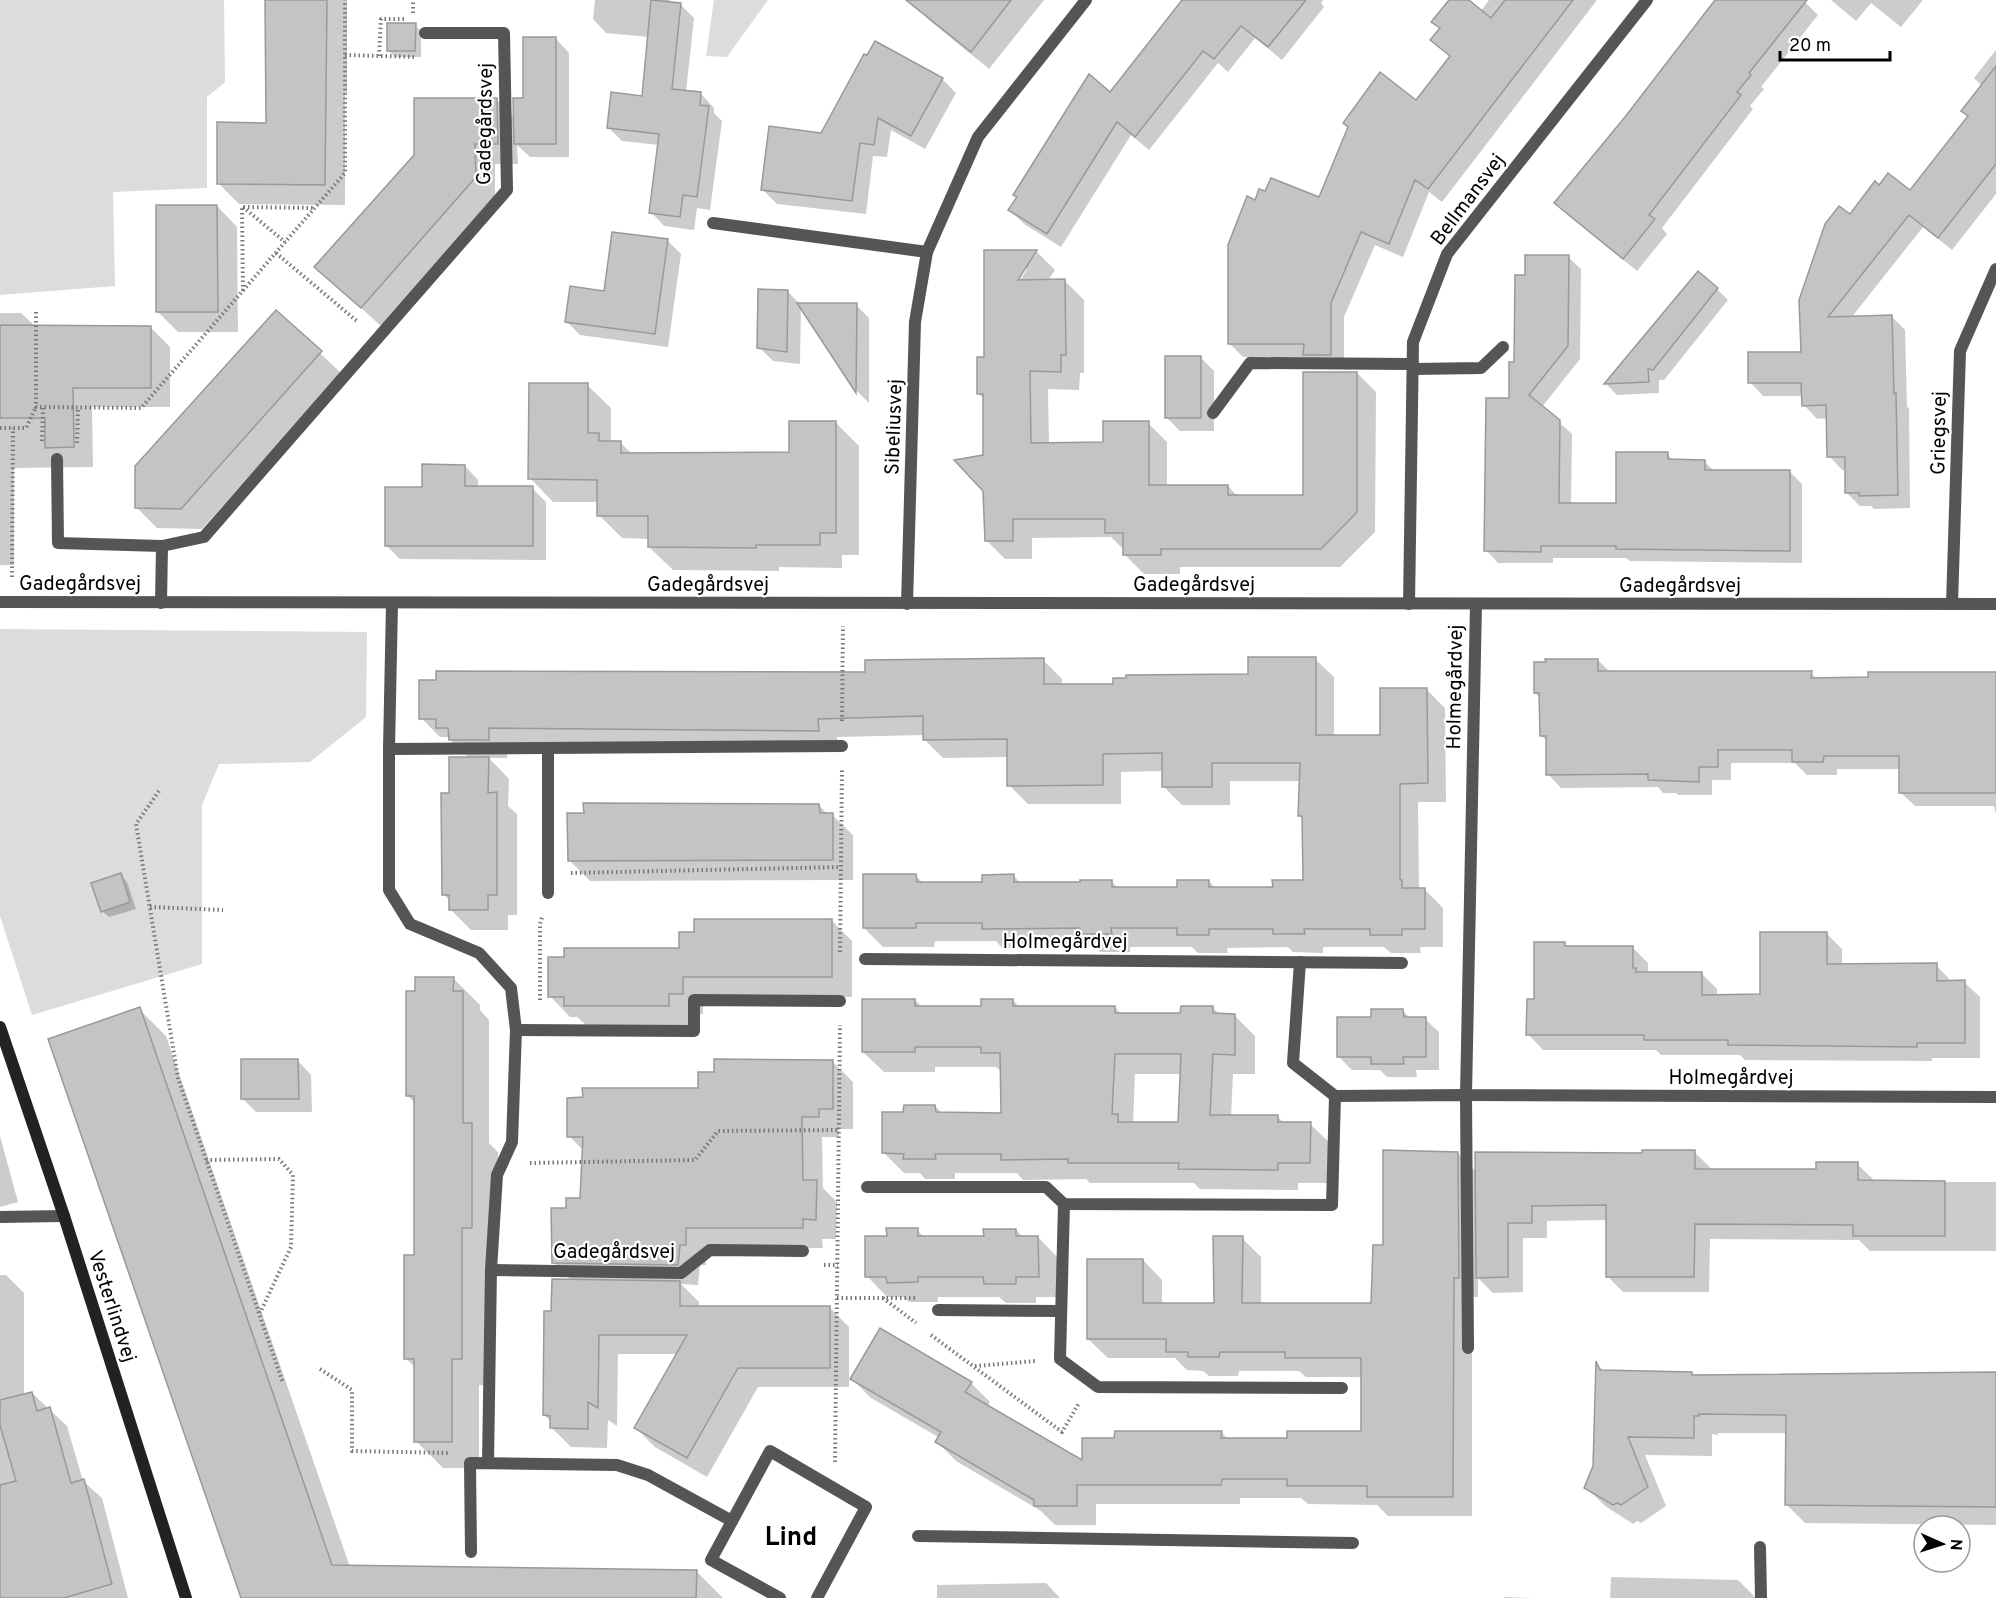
<svg xmlns="http://www.w3.org/2000/svg" width="1996" height="1598" font-family="Overpass,sans-serif">
<rect width="100%" height="100%" fill="#fff"/>
<!-- green -->
<g fill="#dcdcdc">
<path d="M0 0H224L225 82 207 97V188L113 192 115 286 0 295Z"/>
<path d="M714 0H768L727 57 706 56Z"/>
<path d="M0 629 367 632 366 717 310 762 219 764 202 805V964L32 1015 0 916Z"/>
</g>
<!-- shadow -->
<g fill="#0003" fill-rule="evenodd">
<path d="M267 0H347V94H345V205L239 204 219 184 267 124Z"/>
<path d="M595 0H670V4L681 5 694 18 686 92 701 94 714 108V113L722 121 710 210 697 208 694 230 664 226 651 212 659 145 622 141 608 127 643 98 649 37 606 33 593 19Z"/>
<path d="M913 0H1044L989 69 929 20 911 2Z"/>
<path d="M1184 0H1323L1321 3 1324 7 1282 60 1255 38 1228 72 1218 63 1149 150 1131 135 1061 247 1024 224 1010 210 1111 94Z"/>
<path d="M1451 0H1467L1481 11 1489 0H1597L1442 202 1429 192 1403 257 1375 245 1344 317V368H1319L1308 357H1243L1229 343 1256 202 1320 199 1416 102 1451 58 1432 40 1441 29Z"/>
<path d="M1718 0H1803L1818 15 1761 87 1764 89 1750 106 1753 109 1662 228 1667 234 1637 271 1569 216 1556 203 1626 118Z"/>
<path d="M1831 0H1923L1901 27 1871 3 1856 21Z"/>
<path d="M415 25 421 31V57H395L389 51Z"/>
<path d="M556 39 569 53V157H530L517 145 518 164H495V198L382 327 316 267 496 99 515 118Z"/>
<path d="M875 43 942 79 956 93 925 149 891 130 887 157 873 156 866 214 777 204 763 190 822 134Z"/>
<path d="M1996 50V194L1952 250 1923 227 1851 318 1892 317 1905 330 1907 407 1909 408 1910 508 1874 509 1871 506H1860L1847 493V470H1842L1829 456 1828 418 1817 419 1804 405 1803 396H1763L1750 382 1803 354 1850 216 1879 187 1911 192 1969 117 1982 86 1974 78Z"/>
<path d="M217 206 237 227 238 332H178L157 311Z"/>
<path d="M667 240 681 254 668 347 580 335 567 322Z"/>
<path d="M1036 251 1055 270 1048 281H1065L1084 300V373H1080L1079 390 1048 389 1049 444H1104L1148 423 1167 442V487L1228 486 1238 497H1305L1357 373 1376 392 1375 532 1340 567H1180V574H1144L1125 555V551L1111 537 1032 538V559H1005L986 540 984 399 979 394 986 359V252ZM1023 269H1027L1016 287 1013 285Z"/>
<path d="M1568 257 1581 269 1580 359 1542 407 1572 434 1571 504H1617L1667 454 1674 461H1704L1714 471 1790 472 1802 484V563L1630 561 1626 558H1553V563H1498L1486 550 1510 399 1526 276Z"/>
<path d="M1717 289 1728 300 1664 380H1659V393L1617 395 1606 384Z"/>
<path d="M787 291 800 304 856 305 869 318V403L858 392 801 306 800 364 773 361 759 347Z"/>
<path d="M276 312 341 373 202 529 157 528 137 508Z"/>
<path d="M0 313H21L36 327H150L170 347V407H92L93 467 14 468V565H0Z"/>
<path d="M1200 357 1214 371V431H1180L1166 417Z"/>
<path d="M587 385 611 408V443H621L632 454 791 453 835 422 859 446V555H842V568L779 567V571L673 570 649 547V539L622 538 599 515V502H553L530 478Z"/>
<path d="M465 466 478 480V488H532L546 502V560L400 559 387 546 423 488Z"/>
<path d="M1315 659 1334 677V736H1382L1426 689 1445 708 1446 802H1418L1419 889H1424L1443 908V947H1420L1421 953H1391L1384 947H1323V953L1293 952 1288 947 1227 948 1228 953H1198L1192 947H1130V952H1100L1095 946 1002 948 996 941H935L934 947H883L864 928 916 876 923 883H983L1014 876 1021 884H1081L1111 881 1119 889H1179L1209 881 1216 889 1274 888 1304 882V820L1300 816 1301 781H1230V805H1182L1163 786V771L1121 772V804H1028L1009 785V757L943 758 924 739V735L837 737V749L508 746 507 758H489L509 779 508 806 517 814V915H508V930H471L451 910V902L443 894 451 794 469 758 447 737H440L421 718 866 674 1043 660 1062 679V686L1115 685 1250 676Z"/>
<path d="M1598 660 1610 672 1811 673 1817 679 1996 674V814L1994 806H1915L1901 793V769H1837V775H1807L1795 763H1731V780H1712V795H1678L1676 793H1663L1658 787 1561 788 1548 774 1547 741 1541 735V698L1535 693Z"/>
<path d="M819 805 828 815H832L853 835V880L590 881 569 860Z"/>
<path d="M121 875 127 882 136 909 109 917 102 911Z"/>
<path d="M832 921 852 941V997H703V1014H689V1025H586L577 1017H570L550 996 565 959 681 949Z"/>
<path d="M1826 933 1842 949V965H1936L1952 982H1964L1980 997V1058H1932V1061L1745 1060 1740 1055H1661L1656 1050H1543L1528 1034 1536 1000 1565 944 1569 948 1632 947 1648 963V973H1701L1717 989V996H1761Z"/>
<path d="M453 978 480 1005V1010L489 1020V1143L498 1152V1254H489L488 1386 479 1385V1468H443L416 1441V1368L406 1359 416 1256V1104L407 1095 417 993Z"/>
<path d="M915 1000 923 1008H982L1013 1000 1020 1008 1115 1007 1122 1015H1182L1212 1007 1220 1015H1234L1255 1036V1074H1233L1231 1117H1278L1285 1124H1310L1331 1144 1330 1183H1298V1190L1200 1189 1194 1183H1090L1086 1179 1023 1180 1017 1173H955V1179H925L920 1173H904L884 1153 905 1114 935 1106 943 1114H1003L1002 1072 996 1067H935V1072H884L863 1052ZM1135 1074H1182L1180 1124H1133Z"/>
<path d="M139 1009 166 1036 350 1567 696 1571 723 1598H243Z"/>
<path d="M1403 1011 1411 1019H1425L1439 1032V1070H1416L1417 1077H1387L1380 1070H1352L1338 1056 1373 1019Z"/>
<path d="M298 1061 311 1075 312 1112H256L242 1098Z"/>
<path d="M832 1061 853 1082V1129H839V1137H822L823 1188 837 1202 836 1239H822L823 1248H706V1265H700L698 1285 681 1284 699 1302V1307H829L849 1327V1387H758L707 1477 655 1447 636 1428 678 1354H618L617 1426 608 1420 607 1448 571 1447 552 1428V1422L544 1415 553 1313 572 1281 553 1262 568 1210 581 1200 584 1151 569 1136 699 1089Z"/>
<path d="M0 1136 18 1202 0 1207Z"/>
<path d="M1694 1152 1710 1167V1170L1818 1171 1857 1164 1873 1179V1182H1996V1251H1870L1859 1240 1710 1239 1709 1292H1623L1607 1276 1608 1220 1547 1221V1238H1523V1292L1493 1293 1478 1278V1297H1472V1516H1388L1377 1505 1308 1504 1301 1498H1240V1504H1096V1525H1055L1041 1511 956 1461 937 1442 940 1438 871 1398 852 1379 971 1383 990 1402 987 1407 1083 1463 1221 1432 1229 1440H1288L1362 1433V1377H1306L1299 1371H1239L1238 1376H1209L1203 1371 1187 1370 1175 1358H1108L1088 1339 1143 1260 1162 1280V1305H1215L1242 1238 1261 1257V1305H1373L1384 1246 1458 1153 1476 1172 1643 1155Z"/>
<path d="M917 1230 925 1238H985L1016 1230 1023 1237H1038L1058 1258V1297H1036V1303H1006L999 1297H938V1302H909L903 1297H887L867 1276 888 1238Z"/>
<path d="M0 1275H6L24 1293V1395L32 1393 67 1426 83 1481 102 1498 128 1598H0Z"/>
<path d="M1598 1365 1605 1372 1691 1374 1694 1376 1996 1374V1525L1805 1523 1786 1504 1787 1433H1718V1435L1712 1434V1456L1645 1455 1666 1506 1641 1523 1637 1521 1633 1524 1605 1506 1586 1487 1594 1466Z"/>
<path d="M1611 1577 1738 1580 1756 1598H1610Z"/>
<path d="M1046 1583 1060 1598H937V1585Z"/>
<path d="M1504 1597 1535 1598H1504Z"/>
</g>
<!-- building -->
<g fill="#c4c4c4" stroke="#999" stroke-width="1.5" fill-rule="evenodd">
<path d="M265 0H327L325 185 217 184V122L266 123Z"/>
<path d="M651 0 681 3 672 89 701 92 700 105 709 106 697 197 683 195 680 217 649 213 659 134 607 128 611 92 642 96Z"/>
<path d="M906 0H1011L971 52Z"/>
<path d="M1182 0H1306L1268 47 1241 26 1214 59 1203 51 1135 137 1117 122 1047 234 1008 210 1017 197 1013 195 1089 74 1110 92Z"/>
<path d="M1449 0H1469L1491 18 1505 0H1573L1428 189 1415 180 1389 244 1361 232 1331 303V355H1303L1304 344H1228V245L1247 196 1255 200 1259 189 1265 191 1271 178 1319 197 1348 127 1343 123 1380 72 1416 100 1450 56 1430 40 1440 28 1431 22Z"/>
<path d="M1715 0H1807L1749 73 1751 75 1737 92 1741 95 1649 215 1655 219 1623 259 1554 203 1625 117Z"/>
<path d="M387 23H416L415 51H387Z"/>
<path d="M523 37H556V144H514L513 98H523Z"/>
<path d="M875 41 943 78 911 136 878 118 874 145 860 143 852 201 761 190 769 126 821 133 864 54 867 55Z"/>
<path d="M1996 66V164L1938 238 1909 215 1828 317 1892 315 1894 393H1896L1898 495 1859 496V493H1845V457H1827L1826 405 1802 406 1801 383H1748V352H1801L1799 300 1825 224 1839 206 1850 214 1875 181 1879 185 1888 173 1910 190 1968 116 1961 111Z"/>
<path d="M414 98H497L498 144H475L476 177 361 308 314 267 414 155Z"/>
<path d="M156 205H217L218 312H156Z"/>
<path d="M612 232 668 239 655 334 565 322 570 286 604 291Z"/>
<path d="M984 250H1037L1018 280 1065 279 1066 355H1061V372L1030 371 1031 443 1103 442V421H1149V485H1228V495H1303V372H1357V512L1321 549H1161V555H1123V533H1105V520L1103 519H1013V541H985L983 491 954 460 983 455V394H977V357H984Z"/>
<path d="M1525 255H1569L1568 346 1529 395 1560 420 1559 503H1616V452H1668V459L1705 460V470H1790V551L1616 549V546H1541V552L1484 551 1486 398H1509V362H1514L1515 275H1525Z"/>
<path d="M1698 271 1718 288 1653 370 1648 369 1649 382 1604 384Z"/>
<path d="M758 289 788 290 787 352 757 348Z"/>
<path d="M797 303H857L856 393Z"/>
<path d="M276 310 322 351 181 509 135 508V466Z"/>
<path d="M0 325 151 326V388H73L74 447 45 448V418H0Z"/>
<rect x="1165" y="356" width="36" height="62"/>
<path d="M529 383H588V433H599V441H621V453L789 452V421H836V533H820V545H756V548L648 547V516H597V480L528 479Z"/>
<path d="M422 464 465 465V486H533V546H385V487H422Z"/>
<path d="M1248 657H1316V735H1380V688H1427L1428 783 1400 784V880H1402V888H1425V929H1402V935H1370V929H1304L1305 934H1273V929H1209V935H1177V928H1111L1112 934H1080V928L982 929V923H916V928H863V874H916L917 882H982V875L1014 874V882H1080V880H1112V887H1177V880H1209V887H1273L1272 880H1303L1302 816H1298L1300 763H1212V787H1162V753L1103 754V785L1007 786V739L923 740V716L818 719 819 731 489 728V740H449L448 728H436V719H419V680H436V671L865 672V660L1044 658V684H1113V678H1126V675L1248 674Z"/>
<path d="M1545 659H1598V671H1812L1811 678 1868 677V672H1996V793H1899V756H1824L1823 762H1792V750H1718V767H1699V782L1648 780V774L1546 775V736H1540L1539 693H1534V662H1546Z"/>
<path d="M449 757H489L488 793 497 792V895H488V910H449V895H442L441 793H449Z"/>
<path d="M583 803 819 804 820 813H833V860L568 861 567 813H584Z"/>
<path d="M121 873 130 902 101 912 91 883Z"/>
<path d="M694 919H832V977H683V994H669V1006H564V997H548V957H564V948H679V932H694Z"/>
<path d="M1760 932H1827V964L1937 963V981L1965 980V1043H1917V1047L1728 1045V1040H1644V1035H1526L1527 999H1534V942H1565V946H1633V968H1636V972H1702V995L1760 994Z"/>
<path d="M415 977H454L453 991H463V1123H472V1228H462V1359H452V1442H414V1359H404V1255H414V1096H406V991H415Z"/>
<path d="M862 999H915V1006H981V999H1013V1006H1115V1013H1180L1181 1006H1213V1013L1235 1014V1055L1213 1054 1210 1115H1278V1122H1311L1310 1163H1278V1170L1178 1169 1179 1163H1068V1159L1001 1160V1154H935L936 1159H903L904 1154 882 1153V1112H903L904 1105H935L936 1112 1001 1113 1000 1053H981V1047H915V1052H862ZM1115 1054H1181L1178 1122H1118V1114H1112Z"/>
<path d="M140 1007 332 1565 697 1570 696 1598H241L48 1039Z"/>
<path d="M1371 1009H1403L1404 1017H1426V1057H1403L1404 1064H1371V1057H1337V1017H1371Z"/>
<path d="M241 1059H298L299 1099H241Z"/>
<path d="M714 1059 833 1060V1109H819V1117H802L803 1180H817L816 1220 803 1219V1228H686V1245H680L678 1265 552 1263 551 1208H566V1198H580L583 1137H567V1098L583 1097 582 1088H698V1072H714Z"/>
<path d="M1383 1150 1458 1152 1459 1278H1454L1453 1497H1367V1486H1287V1479H1222L1221 1485H1077V1506H1034V1500L935 1442 941 1432 850 1379 880 1328 972 1382 965 1392 1082 1460V1438H1114L1115 1431H1222L1221 1438H1287V1431H1361V1358H1285V1352H1220L1219 1357H1188V1352H1166V1339H1087V1259H1143V1303H1214L1213 1236H1243L1242 1303H1371L1373 1245H1383Z"/>
<path d="M1642 1150H1695V1169H1816V1162H1858V1180L1945 1181V1236H1853V1225L1695 1224 1694 1277H1606V1205L1532 1206V1223H1508V1277L1476 1278 1475 1152 1642 1153Z"/>
<path d="M886 1228H918V1236H984L983 1229H1016V1236H1038L1039 1277H1016V1284H984L983 1277H918V1282L887 1283 886 1277H865V1236H887Z"/>
<path d="M552 1279 680 1281V1306H830V1368H738L687 1458 634 1428 687 1335H599L598 1408 588 1402V1429L550 1428V1416L543 1415 544 1311H551Z"/>
<path d="M1596 1361 1600 1370 1692 1372V1375L1996 1372V1507L1785 1505 1786 1415 1699 1414V1416H1694V1438L1628 1437 1648 1487 1621 1505 1617 1503 1613 1505 1584 1488 1593 1466Z"/>
<path d="M32 1392 37 1411 50 1407 71 1483 84 1479 112 1584 64 1598H0V1485L16 1481 0 1425V1400Z"/>
</g>
<g fill="none" stroke-linecap="round" stroke-linejoin="round">
<!-- path -->
<g stroke="#777" stroke-width="4" stroke-dasharray="1.5 3" stroke-linecap="butt">
<path d="M413 13V0"/>
<path d="M345 55 417 57"/>
<path d="M379 56 381 19H406"/>
<path d="M243 207 285 242"/>
<path d="M276 253 358 322"/>
<path d="M243 291 242 207 314 208"/>
<path d="M36 312V407L141 408 345 173V0"/>
<path d="M0 428H26L36 407"/>
<path d="M42 441 43 407"/>
<path d="M77 443 78 407"/>
<path d="M12 577 13 428"/>
<path d="M842 721 843 626"/>
<path d="M159 791 136 824 178 1078 283 1383"/>
<path d="M571 873 841 867"/>
<path d="M150 907 223 910"/>
<path d="M840 952 842 770"/>
<path d="M540 1000V924L542 917"/>
<path d="M206 1160 279 1159 293 1175 291 1247 260 1313"/>
<path d="M530 1163 695 1160 718 1131 839 1130"/>
<path d="M824 1265H838"/>
<path d="M837 1298H917"/>
<path d="M883 1298 916 1323"/>
<path d="M931 1335 1062 1432 1079 1403"/>
<path d="M975 1366 1036 1361"/>
<path d="M320 1369 352 1390V1451L450 1453"/>
<path d="M835 1462 840 1025"/>
</g>
<!-- lane -->
<g stroke="#555" stroke-width="12">
<path d="M1413 369 1481 368 1503 347"/>
<path d="M1213 413 1250 363 1413 364"/>
<path d="M918 1536 1353 1543"/>
<path d="M1760 1547 1761 1598"/>
<path d="M471 1552 470 1463 617 1465 648 1475 732 1521"/>
</g>
<!-- street -->
<g stroke="#555" stroke-width="12">
<path d="M713 223 927 252"/>
<path d="M57 459 58 543 162 546 204 537 507 190 504 33H425"/>
<path d="M0 602 1996 604"/>
<path d="M161 603 162 546"/>
<path d="M392 604 389 749V890L410 924 479 953 511 988 516 1030 512 1142 497 1175 491 1270 488 1463"/>
<path d="M907 604 915 322 927 252 978 137 1086 0"/>
<path d="M1409 604 1413 342 1447 254 1647 0"/>
<path d="M1476 604 1466 1095 1996 1097"/>
<path d="M1952 604 1960 351 1996 269"/>
<path d="M548 748V893"/>
<path d="M389 749 842 746"/>
<path d="M865 959 1402 963"/>
<path d="M1300 962 1293 1063 1335 1096"/>
<path d="M516 1030 694 1031V1000L840 1001"/>
<path d="M867 1187H1046L1064 1204 1332 1205 1335 1096 1466 1095 1468 1348"/>
<path d="M1064 1204 1060 1359 1098 1387 1342 1388"/>
<path d="M0 1217 64 1216"/>
<path d="M491 1270 681 1273 710 1250 803 1251"/>
<path d="M938 1310 1061 1311"/>
<path d="M780 1598 711 1560 770 1451 866 1507 817 1598"/>
</g>
<!-- secondary -->
<path stroke="#222" stroke-width="12" d="M0 1027 64 1216 186 1598"/>
</g>
<g text-anchor="middle" stroke-width="4.5" stroke-linejoin="round" paint-order="stroke">
<!-- street labels -->
<g font-size="20" fill="#000" stroke="#fff">
<text transform="translate(484 124) rotate(-89)" y="7">Gadegårdsvej</text>
<text transform="translate(1467 199) rotate(-53)" y="7">Bellmansvej</text>
<text transform="translate(893 427) rotate(-88)" y="7">Sibeliusvej</text>
<text transform="translate(1938 433) rotate(-89)" y="7">Griegsvej</text>
<text x="80" y="590">Gadegårdsvej</text>
<text x="708" y="591">Gadegårdsvej</text>
<text x="1194" y="591">Gadegårdsvej</text>
<text x="1680" y="592">Gadegårdsvej</text>
<text transform="translate(1454 687) rotate(-89)" y="7">Holmegårdvej</text>
<text x="1065" y="948">Holmegårdvej</text>
<text x="1731" y="1084">Holmegårdvej</text>
<text x="614" y="1258">Gadegårdsvej</text>
<text transform="translate(113 1306) rotate(72)" y="7">Vesterlindvej</text>
</g>
<!-- district labels -->
<g font-size="26" font-weight="bold" fill="#000" stroke="#fff">
<text x="791" y="1545">Lind</text>
</g>
</g>
<!-- north arrow -->
<g transform="translate(1942 1544) rotate(93)"><circle r="28" fill="#ffffff" stroke="#999999" stroke-width="1.5"/>
<path d="M0-4.5L10 22L0 15L-10 22Z" fill="#000000"/>
<text y="-9" font-size="16" font-weight="bold" text-anchor="middle" fill="#000000">N</text>
</g>
<!-- scale -->
<path d="M1780 51v9h110v-9" fill="none" stroke="#000000" stroke-width="3"/>
<text x="1789" y="51" font-size="18" fill="#000000" stroke="#ffffff" stroke-width="4.5" paint-order="stroke">20 m</text>
</svg>
